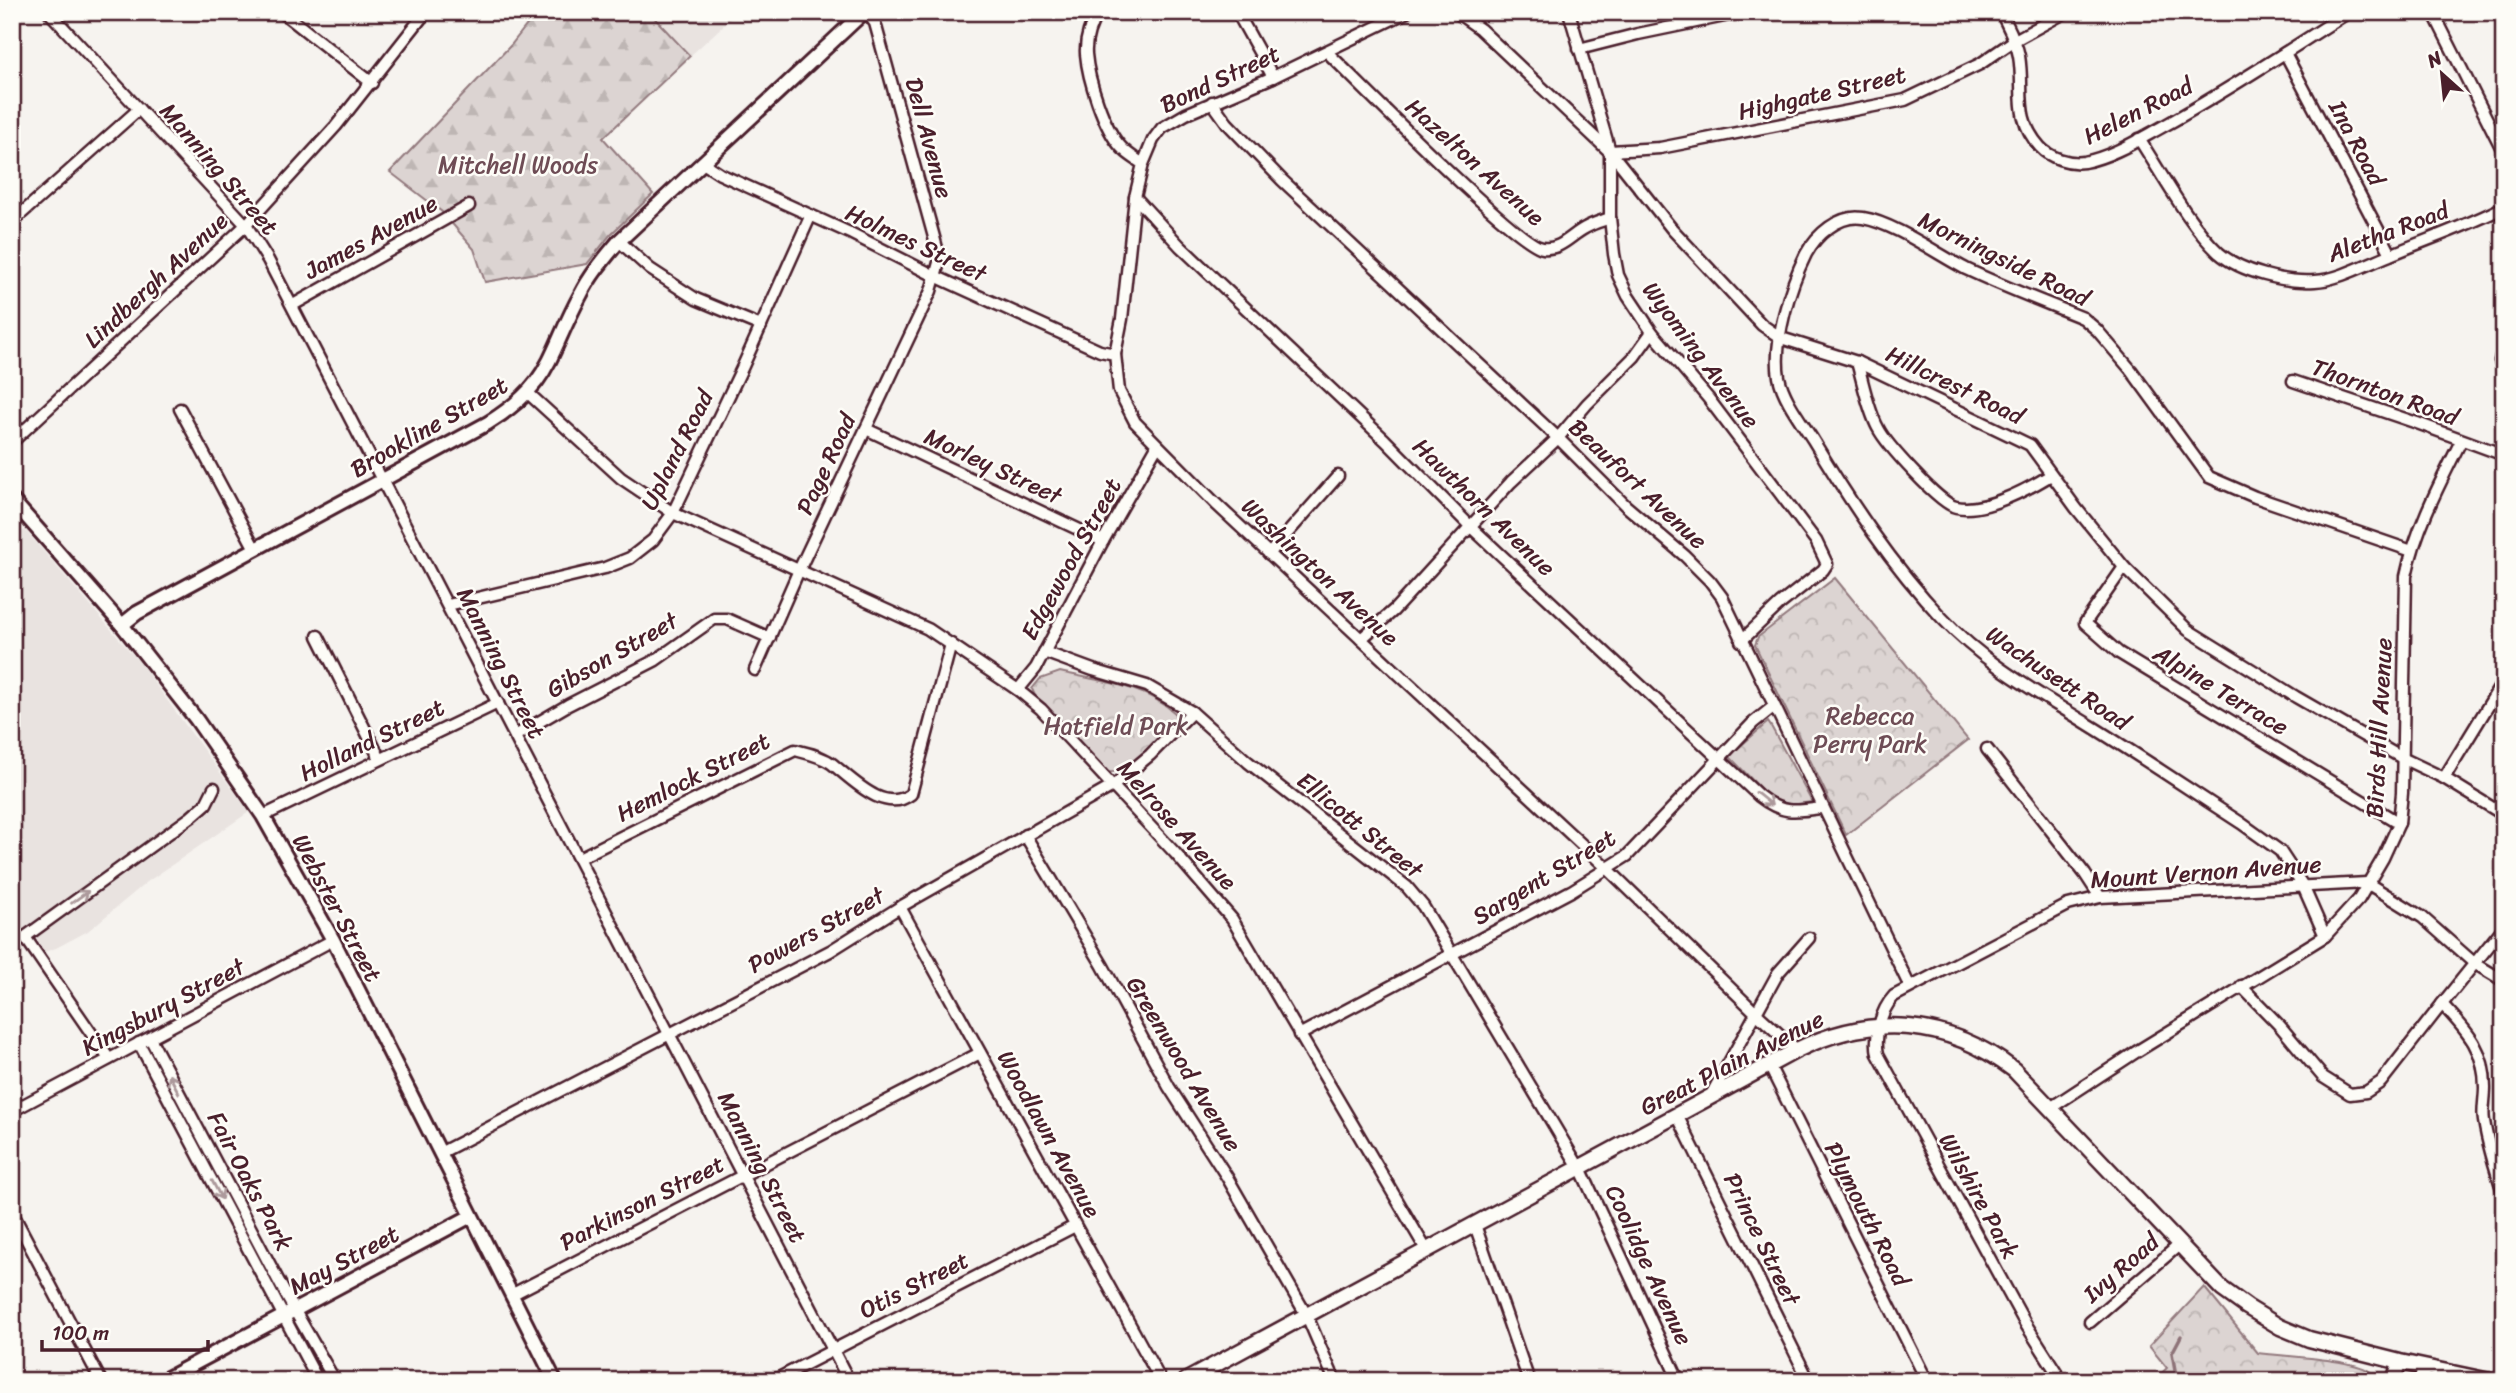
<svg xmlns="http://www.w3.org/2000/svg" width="2516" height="1393" font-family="Sriracha,sans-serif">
<defs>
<pattern id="forest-firs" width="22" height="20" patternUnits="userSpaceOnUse" patternTransform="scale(1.75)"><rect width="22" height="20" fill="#dcd4d2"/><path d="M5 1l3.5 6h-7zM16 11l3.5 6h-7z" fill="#beb6b4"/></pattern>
<pattern id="park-crowns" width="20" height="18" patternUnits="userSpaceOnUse" patternTransform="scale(1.75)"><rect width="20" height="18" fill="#dcd4d2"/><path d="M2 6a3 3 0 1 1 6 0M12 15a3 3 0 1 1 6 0" fill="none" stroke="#beb6b4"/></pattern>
</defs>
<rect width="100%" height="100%" fill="#f6f3ef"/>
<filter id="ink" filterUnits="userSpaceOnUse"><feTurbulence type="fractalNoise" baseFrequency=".0143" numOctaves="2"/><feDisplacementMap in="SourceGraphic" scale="14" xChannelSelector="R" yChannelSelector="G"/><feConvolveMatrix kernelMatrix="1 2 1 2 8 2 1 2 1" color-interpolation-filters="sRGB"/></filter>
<g filter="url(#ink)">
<!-- built -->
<g fill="#e9e3e0">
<path d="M649 12H738L690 56Z"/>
<path d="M25 530 140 663 249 812 147 882 88 931 56 948 30 957 12 939V537Z"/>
</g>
<!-- green -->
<path fill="#dcd4d2" stroke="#937a7e" stroke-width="2" d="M214 1169 283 1298 282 1299 212 1171Z"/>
<!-- forest -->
<path fill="url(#forest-firs)" stroke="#937a7e" stroke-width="2" d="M537 12H649L690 56 603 138 653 194 611 234 587 264 485 282 474 249 442 212 390 172 511 45Z"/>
<!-- park -->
<g fill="url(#park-crowns)" stroke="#937a7e" stroke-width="2">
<path d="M1835 578 1968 740 1846 835 1755 645 1758 637Z"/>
<path d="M1060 672C1099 681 1144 685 1175 713V722C1159 739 1130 776 1107 772L1036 698 1032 689 1040 679Z"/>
<path d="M1768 722 1772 728 1812 802 1783 806 1764 792 1729 756Z"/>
<path d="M2204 1287 2258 1353C2281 1356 2353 1359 2369 1371 2374 1374 2373 1376 2374 1381H2153L2167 1368 2149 1346Z"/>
</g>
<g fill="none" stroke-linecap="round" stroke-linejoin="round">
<!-- stream -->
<path stroke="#8e7378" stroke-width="3.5" d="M2177 1381 2172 1353 2181 1336"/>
<defs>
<g id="minor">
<path d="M49 12 246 225 268 260 849 1381"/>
<path d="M282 12 372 83"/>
<path d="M1098 12C1090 25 1085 39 1086 54 1088 79 1104 129 1121 147 1127 154 1136 159 1143 164L1135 197 1122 319 1115 354 1119 391 1135 422 1216 504 1607 868 1757 1014 1797 1050"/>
<path d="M1237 12 1273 77"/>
<path d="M1456 12 1480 29 1609 151"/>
<path d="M1569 12 1610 151 1672 229 1762 325 1781 338 1857 362 2030 445 2076 508 2124 567 2188 630 2296 697 2402 758 2444 778 2504 815"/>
<path d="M2001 12C2008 27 2016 40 2019 56 2025 91 2013 117 2040 147 2050 158 2069 164 2084 162 2111 157 2138 140 2162 127 2226 92 2287 51 2349 12"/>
<path d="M2433 12 2504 153"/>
<path d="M1579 49 1638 34 1744 12"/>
<path d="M1327 52C1356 80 1518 246 1543 248 1561 250 1571 235 1585 228 1593 223 1602 221 1610 218"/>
<path d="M2285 53 2391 254"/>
<path d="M1212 102 1227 123 1282 180 1558 438 1626 506 1685 556 1710 581 1722 597 1910 987"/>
<path d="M2139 139C2162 174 2189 225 2219 253 2241 272 2286 283 2315 281 2338 280 2369 263 2390 255 2428 239 2467 226 2504 207"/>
<path d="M1610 151 1660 148 1905 100 1980 64 2015 40 2066 12"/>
<path d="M1610 152V218L1614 254 1618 275 1628 296 1652 332 1708 398 1816 541 1827 564 1823 570 1780 604 1741 641"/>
<path d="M703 163 720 174 852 234 937 277 1100 351 1115 354"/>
<path d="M1143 164 1153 140 1162 128 1186 114 1273 77 1407 12"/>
<path d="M1135 197 1180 246 1385 440 1471 527 1759 796C1782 814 1794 812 1821 808"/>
<path d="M12 222 139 109"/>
<path d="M619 241 650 269 696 299 761 326"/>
<path d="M293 305 469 206"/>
<path d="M2500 361 2504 342"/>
<path d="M1857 362C1863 382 1868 410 1878 428 1886 444 1940 504 1956 507 1984 513 2028 489 2051 475"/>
<path d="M2293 381 2417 423 2504 455"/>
<path d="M528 393 621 478 673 513 928 629 1018 690 1041 709 1175 853 1232 919 1427 1251"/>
<path d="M180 409 255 549"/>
<path d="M866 429 1103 541"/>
<path d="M12 442 246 225 336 126 426 12"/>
<path d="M1269 554 1338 476"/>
<path d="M2124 567 2085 623 2119 653 2399 823"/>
<path d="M448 605 605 568 630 558 653 540 673 513 743 366 810 217"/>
<path d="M318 636 380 759"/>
<path d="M1361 639 1394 610 1511 482 1558 438 1587 404 1634 357 1652 332"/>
<path d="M1044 652 1093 670 1147 686 1192 712 1248 762 1407 887 1423 906 1583 1174 1679 1381"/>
<path d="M755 670 799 570 931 291 940 259 875 23 867 12"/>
<path d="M1018 690 1036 668 1103 541 1157 446"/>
<path d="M515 736 568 705 656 660 714 619H727L770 638"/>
<path d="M1987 749 2085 874 2100 897"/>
<path d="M2444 778 2504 680"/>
<path d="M263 816 498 703"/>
<path d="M1025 835 1103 966 1169 1087 1227 1177 1307 1316 1335 1381"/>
<path d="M579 858 795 750C807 753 821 756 831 763 851 778 884 815 911 794L951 644"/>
<path d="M900 907 1161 1381"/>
<path d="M2504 927 2442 1004C2467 1031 2485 1049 2485 1088 2485 1099 2482 1111 2484 1121 2488 1146 2496 1171 2504 1195"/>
<path d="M2325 936 2303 886 2280 851 2241 823C2190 790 2140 756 2088 724 2035 691 1985 664 1942 618 1891 564 1851 503 1813 440 1801 421 1783 398 1779 377 1773 341 1790 286 1806 254 1816 235 1839 214 1863 218 1894 223 1937 254 1966 269 2004 287 2044 302 2083 318L2097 330 2131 370 2209 477 2255 497 2412 551"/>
<path d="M2241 986 2280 1026 2323 1077 2350 1094 2366 1092 2381 1082 2442 1004"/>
<path d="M1299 1035 1571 891 1627 856 1753 723 1773 707"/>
<path d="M150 1038 287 1297 335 1381"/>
<path d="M139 1043 318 1381"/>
<path d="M109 1059 25 937 191 817 206 804 214 788"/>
<path d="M1769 1065 1927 1381"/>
<path d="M1710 1097 1778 973 1809 938"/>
<path d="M2052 1107 2136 1052 2325 936 2359 899 2383 858 2399 823 2402 793 2406 576C2416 528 2439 485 2461 441"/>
<path d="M12 1111 333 940"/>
<path d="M1677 1115 1809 1381"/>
<path d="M440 1153 830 951 900 907 1113 786 1150 755 1192 712"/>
<path d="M12 1212 101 1381"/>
<path d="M1475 1225 1529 1381"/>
<path d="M511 1295 980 1053"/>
<path d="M2090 1322 2179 1245"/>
<path d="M773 1381 1075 1226"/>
<path d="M2062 1381 2025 1323 1878 1054C1874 1036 1881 1010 1894 996L2068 905 2100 897 2367 883 2422 917 2474 963 2504 981"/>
</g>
<g id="tertiary">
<path d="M12 500 122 625 196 719 263 816 333 940 555 1381"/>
<path d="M122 625 137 613 488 423C553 383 548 354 581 294 591 274 605 258 619 241L864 12"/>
<path d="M162 1381 471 1216"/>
<path d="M2393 1381 2400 1362"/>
<path d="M2420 1381 2425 1368"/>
</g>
<path id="secondary" d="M1185 1381 1797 1050C1872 1013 1948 1019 2014 1070L2222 1289 2247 1307 2280 1327 2309 1339 2400 1362 2490 1381"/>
</defs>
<!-- minor casing -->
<use href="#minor" stroke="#4a1f2b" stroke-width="15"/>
<!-- tertiary casing -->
<use href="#tertiary" stroke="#4a1f2b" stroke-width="18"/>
<!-- secondary casing -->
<use href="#secondary" stroke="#4a1f2b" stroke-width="19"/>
<!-- minor -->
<use href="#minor" stroke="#fdfcf7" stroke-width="10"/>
<!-- tertiary -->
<use href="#tertiary" stroke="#fdfcf7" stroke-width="12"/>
<!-- secondary -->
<use href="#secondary" stroke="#fdfcf7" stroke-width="14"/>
</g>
<!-- one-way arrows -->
<defs><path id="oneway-shaft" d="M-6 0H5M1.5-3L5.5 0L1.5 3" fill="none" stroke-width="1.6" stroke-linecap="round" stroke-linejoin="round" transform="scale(1.75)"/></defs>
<g stroke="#ac999b">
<use href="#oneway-shaft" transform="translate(1764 799) rotate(39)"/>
<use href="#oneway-shaft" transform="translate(80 897) rotate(-36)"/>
<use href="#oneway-shaft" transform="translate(174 1084) rotate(-118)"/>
<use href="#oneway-shaft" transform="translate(217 1190) rotate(62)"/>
</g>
</g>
<g text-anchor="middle" stroke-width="5" stroke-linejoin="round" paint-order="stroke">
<!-- street labels -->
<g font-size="24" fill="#4a1f2b" stroke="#fdfcf7">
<text transform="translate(1220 79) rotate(-25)" y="8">Bond Street</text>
<text transform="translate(1822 93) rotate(-13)" y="8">Highgate Street</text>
<text transform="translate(2138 111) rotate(-27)" y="8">Helen Road</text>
<text transform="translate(929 138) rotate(75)" y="8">Dell Avenue</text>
<text transform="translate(2357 143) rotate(62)" y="8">Ina Road</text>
<text transform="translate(1475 162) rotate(42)" y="8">Hazelton Avenue</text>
<text transform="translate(219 169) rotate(49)" y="8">Manning Street</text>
<text transform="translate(2388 232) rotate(-21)" y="8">Aletha Road</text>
<text transform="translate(371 237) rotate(-29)" y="8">James Avenue</text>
<text transform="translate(916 243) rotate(25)" y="8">Holmes Street</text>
<text transform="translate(2004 259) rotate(26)" y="8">Morningside Road</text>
<text transform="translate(156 280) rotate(-43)" y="8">Lindbergh Avenue</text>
<text transform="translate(1701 355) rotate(53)" y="8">Wyoming Avenue</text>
<text transform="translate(1955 385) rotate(26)" y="8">Hillcrest Road</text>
<text transform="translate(2385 392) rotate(20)" y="8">Thornton Road</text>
<text transform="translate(429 427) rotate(-30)" y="8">Brookline Street</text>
<text transform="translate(677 450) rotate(-63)" y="8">Upland Road</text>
<text transform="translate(826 464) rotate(-65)" y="8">Page Road</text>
<text transform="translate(993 466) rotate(25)" y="8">Morley Street</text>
<text transform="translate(1638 484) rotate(43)" y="8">Beaufort Avenue</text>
<text transform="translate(1484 507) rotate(44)" y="8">Hawthorn Avenue</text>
<text transform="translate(1071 559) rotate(-61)" y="8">Edgewood Street</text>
<text transform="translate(1320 572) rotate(43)" y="8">Washington Avenue</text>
<text transform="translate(612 655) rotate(-30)" y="8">Gibson Street</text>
<text transform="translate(501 663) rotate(63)" y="8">Manning Street</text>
<text transform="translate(2058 678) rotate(34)" y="8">Wachusett Road</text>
<text transform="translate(2221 690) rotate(31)" y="8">Alpine Terrace</text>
<text transform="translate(2379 728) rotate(-87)" y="8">Birds Hill Avenue</text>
<text transform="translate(372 740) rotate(-26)" y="8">Holland Street</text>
<text transform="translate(693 777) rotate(-27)" y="8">Hemlock Street</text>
<text transform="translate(1177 825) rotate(48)" y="8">Melrose Avenue</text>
<text transform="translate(1360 825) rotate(39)" y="8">Ellicott Street</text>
<text transform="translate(2206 872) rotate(-4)" y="8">Mount Vernon Avenue</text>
<text transform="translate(1544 877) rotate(-31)" y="8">Sargent Street</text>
<text transform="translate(337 908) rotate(62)" y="8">Webster Street</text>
<text transform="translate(816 930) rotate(-29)" y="8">Powers Street</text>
<text transform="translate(163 1007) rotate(-28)" y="8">Kingsbury Street</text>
<text transform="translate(1732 1063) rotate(-27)" y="8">Great Plain Avenue</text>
<text transform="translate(1184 1064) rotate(59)" y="8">Greenwood Avenue</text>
<text transform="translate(1049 1134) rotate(61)" y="8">Woodlawn Avenue</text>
<text transform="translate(762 1167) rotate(63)" y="8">Manning Street</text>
<text transform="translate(250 1181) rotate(62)" y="8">Fair Oaks Park</text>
<text transform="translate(1979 1196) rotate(61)" y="8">Wilshire Park</text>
<text transform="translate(642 1203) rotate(-27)" y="8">Parkinson Street</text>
<text transform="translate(1867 1214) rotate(63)" y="8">Plymouth Road</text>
<text transform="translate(1762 1239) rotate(64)" y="8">Prince Street</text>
<text transform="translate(344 1260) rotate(-28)" y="8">May Street</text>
<text transform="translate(1649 1265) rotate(65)" y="8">Coolidge Avenue</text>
<text transform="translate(2121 1268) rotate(-41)" y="8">Ivy Road</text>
<text transform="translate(914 1285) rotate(-27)" y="8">Otis Street</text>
</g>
<!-- park labels -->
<g font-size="24" fill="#6e4c55" stroke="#fdfcf7">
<text x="518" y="173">Mitchell Woods</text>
<text x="1870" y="724">Rebecca<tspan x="1870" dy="28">Perry Park</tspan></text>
<text x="1116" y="734">Hatfield Park</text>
</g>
</g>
<!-- margin -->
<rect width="2516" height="1393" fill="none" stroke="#fdfcf7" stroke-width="42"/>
<rect x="21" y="21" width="2474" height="1351" fill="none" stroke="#4a1f2b" stroke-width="2.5" filter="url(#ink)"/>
<!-- north arrow -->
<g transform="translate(2442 74) rotate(333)" stroke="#fdfcf7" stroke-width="5" paint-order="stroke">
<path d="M0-5L12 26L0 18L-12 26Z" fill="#4a1f2b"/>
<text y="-10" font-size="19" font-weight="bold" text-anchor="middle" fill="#4a1f2b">N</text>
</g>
<!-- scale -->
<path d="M42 1340v10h166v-10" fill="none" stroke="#4a1f2b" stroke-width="3.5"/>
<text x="52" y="1340" font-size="21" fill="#4a1f2b" stroke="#fdfcf7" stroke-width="5" paint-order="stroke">100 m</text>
</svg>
